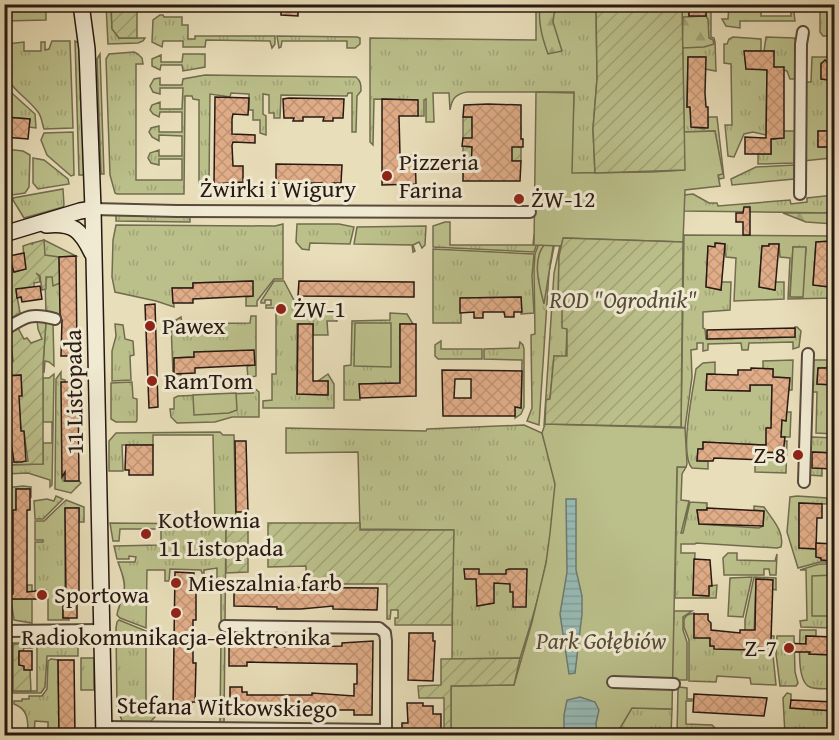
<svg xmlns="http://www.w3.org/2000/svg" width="839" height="740" font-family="'Gentium Book Plus',serif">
<defs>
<pattern id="grass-tufts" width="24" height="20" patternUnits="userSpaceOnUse" patternTransform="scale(1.5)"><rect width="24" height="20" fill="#bbc08b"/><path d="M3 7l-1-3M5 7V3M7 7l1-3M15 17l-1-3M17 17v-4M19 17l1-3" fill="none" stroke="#a1a477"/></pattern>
<pattern id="forest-firs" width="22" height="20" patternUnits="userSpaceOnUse" patternTransform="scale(1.5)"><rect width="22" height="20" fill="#bbc08b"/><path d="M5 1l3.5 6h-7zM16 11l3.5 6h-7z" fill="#a1a477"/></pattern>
<pattern id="garden-furrows" width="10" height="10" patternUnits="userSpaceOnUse" patternTransform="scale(1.5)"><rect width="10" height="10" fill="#bbc08b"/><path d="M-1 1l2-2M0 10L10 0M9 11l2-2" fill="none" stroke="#a1a477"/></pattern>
<pattern id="water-rules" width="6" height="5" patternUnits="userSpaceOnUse" patternTransform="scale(1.5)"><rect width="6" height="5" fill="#98bbb5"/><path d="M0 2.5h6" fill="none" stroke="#83a09b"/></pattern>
<pattern id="building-cross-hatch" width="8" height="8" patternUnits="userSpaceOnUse" patternTransform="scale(1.5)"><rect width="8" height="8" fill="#e0ad88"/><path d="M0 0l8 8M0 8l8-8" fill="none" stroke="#c09474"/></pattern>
</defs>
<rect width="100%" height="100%" fill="#e8deb9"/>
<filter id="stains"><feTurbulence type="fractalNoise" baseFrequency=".00333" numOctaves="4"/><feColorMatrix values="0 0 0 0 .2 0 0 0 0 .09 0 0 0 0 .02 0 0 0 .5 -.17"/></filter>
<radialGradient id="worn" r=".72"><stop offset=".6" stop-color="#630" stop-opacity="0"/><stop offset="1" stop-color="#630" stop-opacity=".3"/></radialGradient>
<!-- grass -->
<g fill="url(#grass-tufts)" stroke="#726c4f" stroke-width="1.5" fill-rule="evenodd">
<path d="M793 4 795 21H740V28L726 26 722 19H728L729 5H743L748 7 761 5V16H791V5Z"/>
<path d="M106 5H111L112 28 119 38H145L143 41 138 43 108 44Z"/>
<path d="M536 5H596L597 79 593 129 595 173H583L571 178 574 92H467C456 94 452 98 450 110L449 93H433L434 122H426V99L424 100V116H418L417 100 374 99 373 145 370 142V38L536 40Z"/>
<path d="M682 5H689V16H706V8H711V37L714 38 715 42 716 71 705 69V57H688L687 107H690L692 127 704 129 708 127V117H717L724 178 719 179 718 175 722 174 715 131 684 132Z"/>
<path d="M824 5H834V36H823L820 32V11L824 10Z"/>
<path d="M160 15H163L164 17H182V25H188V39H195V36H275V44L272 48 270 41 206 40 205 47H183V41H163L162 47 152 42 153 20Z"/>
<path d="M277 36 357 37 360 38V44L355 48H347V41H282L281 47 279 48Z"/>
<path d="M733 37 761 39V51H745L746 69 767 67 766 135 753 132 744 134 734 157 728 156 725 125H732L731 64 724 63V44H727L729 39Z"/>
<path d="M766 37 794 38 796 41V79H790L787 71 772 67 774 51H764Z"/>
<path d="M52 41H70L73 128 44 129C42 124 42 117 38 112 22 91 4 89 4 58 4 52 4 49 7 44L24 42V51H41V42H45V50L49 49Z"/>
<path d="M75 41 79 43 84 175H79Z"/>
<path d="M134 52 138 54 142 58 143 64H136V180H182V159H159V165L151 163 148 158 150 153 159 150V156H182V136L159 135V141L152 137 149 132 151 128 159 126V132H182V112H160L159 117 153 114 150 110 152 105 160 102V109H182L183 88H160V94L153 92 150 86 154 79 160 78V85H182L183 79 205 75 356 77C361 81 361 85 361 91L357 96 356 132H352V93H348L347 96 281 95 280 118H274V113H269V95L263 94V114L266 116V135L260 133V120H253V110H249V94L231 93 230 97 210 94 209 183H199V100L193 99 192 96H185L184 194H117L115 193 110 175 106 59 109 54Z"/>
<path d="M828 52H831V63H821V79L832 80 834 86V131H818V147H829L831 158 803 161V82H811L812 57H827Z"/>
<path d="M100 54 104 174H101L97 59Z"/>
<path d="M183 54H205V67L183 71 182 65H161L160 70 152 66V59L161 55V62H182Z"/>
<path d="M4 86 35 114 36 128 29 127 30 119 5 117Z"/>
<path d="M784 131H795L794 163 758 164V154H771V139H776Z"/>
<path d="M73 132 74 175 71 176 47 155 41 140 44 133Z"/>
<path d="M5 149 23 151 30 155 29 187 25 193 12 195 5 188Z"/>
<path d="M33 158 44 160 68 179 69 184 38 189 33 183Z"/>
<path d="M794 165V179L732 185 731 179 756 167Z"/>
<path d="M63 189 64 205 63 207 24 218 13 200V198Z"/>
<path d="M693 194 709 203H717L718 206 790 200 791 204 807 202V198L834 195V213L684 211V195Z"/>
<path d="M116 215H190V222L116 221Z"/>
<path d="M445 222H450V245H533L534 235H540L534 252 433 247V226Z"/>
<path d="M283 224V279H274L257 301V306H246V297L253 296 252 281 193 283V288H173L174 307 156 301 115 292 112 277 113 240 116 225 275 226Z"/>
<path d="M297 224H339L354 227 350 244 310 243 309 250 302 249 296 242Z"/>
<path d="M426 226 425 245 422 248 419 242 413 245 415 251 413 252 412 245 354 244 357 227Z"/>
<path d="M542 235 556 237 549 272 539 425 527 421 532 408 531 335 535 334 534 269 535 254Z"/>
<path d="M684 235 834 236V255L832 250V241L816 242 813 284 828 287 829 279H834V298L788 299 790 258 780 257 779 244H769V246H762L759 287 775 290V282H784V299L734 301 736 258 726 257 725 244 716 243 715 247 708 246 706 287 721 290V282H731L730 310 703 312V328L705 329 706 339 795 337V327H797L801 331 799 347 793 349V342L749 343 748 350H742L741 343 708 344V350L703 351V343H697V349L691 350 692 377 685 428 681 427ZM793 247 806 248 802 297 790 296Z"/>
<path d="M562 236 563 238 559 256 558 306H562L567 328 566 357 554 356 550 399 546 400 544 426 554 273Z"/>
<path d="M44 240 76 256 59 257 61 318 46 314Z"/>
<path d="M433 249 534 254 532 276 534 313 521 314V297L461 298V323H433Z"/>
<path d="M274 281H284L296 304 300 305V313H318L328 311 335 315 337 321H327L328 335H313V324H297V394L328 395V381H318L328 374 334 384V408H263V401L272 400V374H276V308H266V305H271V300H265V303H261V301Z"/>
<path d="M390 313 407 314 413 324H400V383L360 384V400H344V366L351 365 352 321 390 320Z"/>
<path d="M251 316H256V376L248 378 247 366 255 365 194 352V357L174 358V374H181V380H176L173 374 171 323 181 317 182 324 250 323Z"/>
<path d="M46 320 53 322 54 366 49 362 45 361 44 373 43 365Z"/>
<path d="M115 324 123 325 125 339 133 341 134 355 130 356 131 380 112 381V351L116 336Z"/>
<path d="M441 341V349H482V359H438L435 356V345Z"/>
<path d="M520 342 523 345 524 349V407L521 414 515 418V407H521L522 360 484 359V349L519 348Z"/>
<path d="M793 360 792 390H789V378L773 377V369H763V361Z"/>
<path d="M815 360H828L827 368H818L817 384 834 385V434L816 433 817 392H810L811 362Z"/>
<path d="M715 362V374H707L706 390 750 391V385H772L771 420H786V412H791L790 437H781L774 428H767L766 445 703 442V449H698L697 460 708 461V469L692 468C679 455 693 391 696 369L703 363Z"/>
<path d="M61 372V379L65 380V382L63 481H79L81 483 71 493 55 489 56 379Z"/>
<path d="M54 374 52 485 50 487V480L28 473 5 474 7 479 5 481 4 465 43 464V443H52V422H43V378H49Z"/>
<path d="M132 382 133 398 137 399V420L136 422H116L111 419V383Z"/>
<path d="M253 387 259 392V417H232L215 422 177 423 171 417 170 409H174V398L178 396 253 393Z"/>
<path d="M524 425 542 433C546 447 555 473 555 486 554 545 538 603 520 658L452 659 453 530 360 529 358 452 286 453V428L426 431 427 429Z"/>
<path d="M220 432 223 435H234L236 524H226L225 623 221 620V585H217V568L204 570V573H202L201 570 170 569 169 581H165V570H147L146 628 120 618 117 615C118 606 123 600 124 591 126 581 121 571 118 562H135L136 557 129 556V559H117L114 546 161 545V529H120L119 541H113L110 523 215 524 213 435H153V445H122L123 471H109V441L116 433Z"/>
<path d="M812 437 834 438V453L813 452 812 467 822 468V476L808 475 809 439Z"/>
<path d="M784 441H787L786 473 755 472V460H765V452L783 453Z"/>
<path d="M677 467H686L682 474 681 500 689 501 681 533H683L690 502 707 503V510H697L699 524 759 528 763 526 764 511 754 510V506L764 507C772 519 785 532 781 547L777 548 696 543 695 544H681V553H695L693 595 708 596 709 586 717 585 716 598H675Z"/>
<path d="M23 486 31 487V498L30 489H16V510L13 511V599H27V585H32V623L14 620 12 606 5 605V488Z"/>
<path d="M56 496 63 499 43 519H35L34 501 47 499 54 501Z"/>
<path d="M797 496 827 498V504L799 503V548L816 549V557L834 562H820L798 568 787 532 790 497Z"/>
<path d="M66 500 84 507V522H79V508H65V597L63 598V618H69V620H48V599H46V591H39V599H35V542H43V540H35V521H44Z"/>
<path d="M728 553H737V560L775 561 777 554 776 575H770L769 569H764V575H724L723 558Z"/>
<path d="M819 564H834V628L801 627 800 621 807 620 806 570H800Z"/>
<path d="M752 577 743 617 728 616 730 578Z"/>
<path d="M754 577 776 578V590L772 589V580L756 579 754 634 745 633V620Z"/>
<path d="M674 611H692L683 617V630L687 642V680H671Z"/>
<path d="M694 613V637L710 638V646L754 647 761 643V648H768L771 636H774L773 655 776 685 751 684 750 678 717 676 716 682 689 681V640L684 627V619L687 615Z"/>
<path d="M119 620 146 631V703H148V709H155V717L149 723H123L117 708 116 628 117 622Z"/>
<path d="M225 629 224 723H220L221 634Z"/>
<path d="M800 630H816V636H806L805 651 810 652V654L834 655V689C827 688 816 690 810 687 796 682 800 642 800 630Z"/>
<path d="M777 636H794L795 672 798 683 796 686H780L776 654Z"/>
<path d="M11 643H32V644L13 645V691H37V643H61V645L78 643V656H47L45 687 41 693H11Z"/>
<rect x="81" y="658" width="13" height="32"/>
<path d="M51 659 58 660 59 735H48V722L35 721 34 733H28C28 720 28 709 14 704V701H22V699H29V696H42L47 689 48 661Z"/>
<path d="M679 687 687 688V699H692V701H686V724L712 725 716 729V735L694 733 693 735H677L678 690Z"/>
<path d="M787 693 791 694V708L834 711V735H785L783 698Z"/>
<path d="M631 708 672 709 671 735 616 736Z"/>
</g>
<!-- forest -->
<g fill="url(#forest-firs)" stroke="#726c4f" stroke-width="1.5">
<path d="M540 5H559L554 14 553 22 562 51 548 54C542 37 538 23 540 5Z"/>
<path d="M706 16 708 19 709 38 713 40 714 44 704 47 682 48 683 17Z"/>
<path d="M783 213H834V224L806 222Z"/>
<path d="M551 242 553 247 544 304C539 285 531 258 546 243Z"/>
</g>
<!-- park -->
<g fill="#bbc08b" stroke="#726c4f" stroke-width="1.5">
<path d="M4 5H46V20L5 21Z"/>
<path d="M536 92 574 93 572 173 652 172 684 170V132L715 131 723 174 718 175 720 186 685 190 683 242 564 238 561 246 534 245Z"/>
<path d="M793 247H806L803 297H790Z"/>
<path d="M355 323H391V367L354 366Z"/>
<path d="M236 393 237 410 229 413 194 415 193 395Z"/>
<path d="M545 424 685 428 687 464 686 467H677L672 709 632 708 616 735H451V686L514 685 532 622 546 563 550 533 555 484 542 433Z"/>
<path d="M833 575 830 616H812V576Z"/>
</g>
<!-- garden -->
<g fill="url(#garden-furrows)" stroke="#726c4f" stroke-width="1.5">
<path d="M111 5H137V38H119L112 29Z"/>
<path d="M596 5H682L685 170 595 173 593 129 597 79Z"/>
<path d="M463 117H472V127H521L519 147H521V161L472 159 471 168H463V146H467L463 138Z"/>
<path d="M563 238 683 242 681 427 545 424 546 400 550 399 554 356H567V329L562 328V307L558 306 559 256Z"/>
<path d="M44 240 45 255 59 257 60 283 53 286 52 277H46V289L42 290 40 276 36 273 39 276 40 282 34 283V287L16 290 20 313 5 323V250L10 249 12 256 10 257 14 272 25 269 23 246 32 243V245L33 243Z"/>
<path d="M37 320 46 322 43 365V464L5 465V463L28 461 24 432 21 431 19 403 5 407V397L22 395 21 375H5V362L13 361 10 333 18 328 24 339 27 338 31 343 42 339 38 329Z"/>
<path d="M248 523V572L226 573V524Z"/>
<path d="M268 523H360V530H454L452 625H395V618H398V610H391L390 619H387V584H306V566L268 567Z"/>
<path d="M13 644H32V648H24L23 651 19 652V665L24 666 30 670 31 691H13Z"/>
<path d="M520 658 514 685 451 686V735H444V698H419L418 686 441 685V659Z"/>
</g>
<!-- water -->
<g fill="url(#water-rules)" stroke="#6c7a74" stroke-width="1.5">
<path d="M566 499H576V570L582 596V614L575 673 569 674 560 614 567 572Z"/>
<path d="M580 697 595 702 599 710 596 723 597 735H564V715L567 700Z"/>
</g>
<!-- building -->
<g fill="url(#building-cross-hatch)" stroke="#291913" stroke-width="1.5" fill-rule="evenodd">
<path d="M281 4H298V16L281 15Z"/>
<rect x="689" y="4" width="17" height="12"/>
<path d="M744 51H774V67H784V138L771 139V154H745V137L766 138 767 70 746 69Z"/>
<path d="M688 57H706L705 93 706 107H708V128L691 127 690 107H687Z"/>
<path d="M825 60 827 62 834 63V86L829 80 821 79V64Z"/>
<path d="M215 97 249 98 248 115 233 114 232 119V134L255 135V143L233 142 232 145 233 166H243V182L214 184Z"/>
<path d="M289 98 344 99 343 118H333V121H323L324 117H303V121H293L294 118H284L283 99Z"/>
<path d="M382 99 418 100V116H399L400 155H415L416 184 382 185Z"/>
<path d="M488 104 521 105V139H523V147H512V161H521L520 181H463V168H471L472 147 462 146 463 138H472V117H463L464 105Z"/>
<path d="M4 117 30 119 28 139 4 137Z"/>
<path d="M818 131H834V154L827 147H818Z"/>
<path d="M276 164 342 165 341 183H332V185H322V183H295V184L276 183Z"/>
<path d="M744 207H750V235H743V222H736V213H743Z"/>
<path d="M832 241 829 287 813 285 816 242Z"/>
<path d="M715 243 725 244 721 290 706 287 708 246 715 247Z"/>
<path d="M769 244H779L775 290 759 287 762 246H769Z"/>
<path d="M24 253 26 269 14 272 9 256Z"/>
<path d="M76 256 77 356H61L62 320 60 314 59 257Z"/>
<path d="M253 281V296L193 299V303H173L172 288H193V283Z"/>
<path d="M299 281 414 282V297L298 296Z"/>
<path d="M40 286 42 299 22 302 21 297 17 298 16 289Z"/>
<path d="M521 297 522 312H514V317H505L504 312H483V318H474V312L460 313V298Z"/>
<path d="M155 304 158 407 149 408 145 305Z"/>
<path d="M298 324H313V381H328V395L297 394Z"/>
<path d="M400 324H416V396L360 398 359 384 400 383Z"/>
<path d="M795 328V337L707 339V330Z"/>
<path d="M254 350 255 365 195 368V373L174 374V358L194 357V352Z"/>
<path d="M751 368 773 369V377L790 378 786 421 782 420 781 437H785L783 453 765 452V460L714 458 713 461H697L698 449H703V442L766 445V428H771L772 385H750V391L706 390 707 374 738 375V370H751Z"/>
<path d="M818 368H834V385L817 384Z"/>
<path d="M442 370 522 371 521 408 515 407V416H443ZM455 379H471V398H454Z"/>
<path d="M21 375 22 396H19L21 431H24L26 461 21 462H14L12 448 9 449 4 389H7L6 384H8V376Z"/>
<path d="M61 382H78L79 481H65V472L62 477Z"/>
<path d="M235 441H246L248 512H236Z"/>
<path d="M126 445H153V475H129V470H125Z"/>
<path d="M812 452 834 453V469L812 468Z"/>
<path d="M16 489H30V510H27V592L46 590V599H10L9 594H13V510H16Z"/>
<path d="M799 503 822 504V518H817L816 549 799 548Z"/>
<path d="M65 508H79V597H77V618H63V597H66Z"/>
<path d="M707 508 764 511 763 526 699 524 697 510H707Z"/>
<path d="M816 543 834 544V561L821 560V558L816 557Z"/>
<path d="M694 559 710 560 712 586H709V596L693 595Z"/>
<path d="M464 569H479V574H506V570L509 569H527L526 607H513V592H510V584L494 583V603L477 606 476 579H465Z"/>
<path d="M175 572 194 573 193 582H196V620H193V663H196L195 702H192V711H173Z"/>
<path d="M756 579 773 580 771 640H769L768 648 751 647V650L714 649V646H710V638H694V614H708V620L711 623V630L740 633V630H755Z"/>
<path d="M234 587 378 588 377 610 333 609V606L301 609H277V607L234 606Z"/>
<path d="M409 633H433V641H435L433 681 408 680Z"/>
<path d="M806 636 834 637V655L809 654 810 652H785V643L806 644Z"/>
<path d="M229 640H247V645H272V647L342 646V643L373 641 372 715H354V710H321L320 714H306V709H247V712H230V687H242V692H247V695H312V693L354 696V684H357V664L247 662V666H229Z"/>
<path d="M19 651H32V670H24V666L19 665Z"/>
<path d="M58 660H74L75 735H59Z"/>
<path d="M694 694 767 698 764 716 693 712Z"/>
<path d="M791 700 834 702V711L790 708Z"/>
<path d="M407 703H423V706H433V714H441V735H402V723H408Z"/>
</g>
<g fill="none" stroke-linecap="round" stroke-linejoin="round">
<defs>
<g id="street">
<path d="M800 194 801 44 803 32"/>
<path d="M93 209 177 211 530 212"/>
<path d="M4 330C25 317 30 312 55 319"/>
<path d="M804 482 808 354"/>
<path d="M225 626 379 628 385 633 386 641V735"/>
<path d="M4 631 101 630"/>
<path d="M613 682 674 684"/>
<path d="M104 727 386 730"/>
</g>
<g id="secondary">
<path d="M81 4 87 49 93 209 104 736"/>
<path d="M46 225C73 222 81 230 92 253"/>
<path d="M4 234 80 211 93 209"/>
</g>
</defs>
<!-- street casing -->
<use href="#street" stroke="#594a3c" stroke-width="14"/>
<!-- secondary casing -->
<use href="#secondary" stroke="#291913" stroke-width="18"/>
<!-- street -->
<use href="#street" stroke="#f0ead2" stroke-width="10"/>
<!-- secondary -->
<use href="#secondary" stroke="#f0ead2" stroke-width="15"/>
</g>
<!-- markers -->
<g fill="#8f2418" stroke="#f0ead2" stroke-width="2">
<circle cx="387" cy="176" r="6"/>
<circle cx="519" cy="199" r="6"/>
<circle cx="281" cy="309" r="6"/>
<circle cx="150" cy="326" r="6"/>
<circle cx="152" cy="381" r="6"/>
<circle cx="798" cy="455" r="6"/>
<circle cx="146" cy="534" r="6"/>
<circle cx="176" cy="583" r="6"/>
<circle cx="42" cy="595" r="6"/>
<circle cx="176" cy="613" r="6"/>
<circle cx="789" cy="648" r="6"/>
</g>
<g text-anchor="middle" stroke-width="6" stroke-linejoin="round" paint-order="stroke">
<!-- poi labels -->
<g font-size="24" fill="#291913" stroke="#f0ead2" text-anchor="start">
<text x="399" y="170">Pizzeria<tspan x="399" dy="28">Farina</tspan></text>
<text x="531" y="207">ŻW-12</text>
<text x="293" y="317">ŻW-1</text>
<text x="162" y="334">Pawex</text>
<text x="164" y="389">RamTom</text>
<text x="786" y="463" text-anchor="end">Z-8</text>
<text x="158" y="528">Kotłownia<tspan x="158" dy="28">11 Listopada</tspan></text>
<text x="188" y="591">Mieszalnia farb</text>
<text x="54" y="603">Sportowa</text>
<text x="176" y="645" text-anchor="middle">Radiokomunikacja-elektronika</text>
<text x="777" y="656" text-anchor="end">Z-7</text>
</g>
<!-- street labels -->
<g font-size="24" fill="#291913" stroke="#f0ead2">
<text x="278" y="197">Żwirki i Wigury</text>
<text transform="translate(74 392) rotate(-91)" y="8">11 Listopada</text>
<text transform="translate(227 707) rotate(1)" y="8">Stefana Witkowskiego</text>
</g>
<!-- park labels -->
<g font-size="24" font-style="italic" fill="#554b37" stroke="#f0ead2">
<text x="623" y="308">ROD "Ogrodnik"</text>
<text x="601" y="649">Park Gołębiów</text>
</g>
</g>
<!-- margin -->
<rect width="839" height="740" fill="none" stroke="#e8deb9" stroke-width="24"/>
<rect x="6" y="6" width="827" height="728" fill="none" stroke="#291913" stroke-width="3"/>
<rect x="12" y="12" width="815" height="716" fill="none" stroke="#291913" stroke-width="1.5"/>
<rect width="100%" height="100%" filter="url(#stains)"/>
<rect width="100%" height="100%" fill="url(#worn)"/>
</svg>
